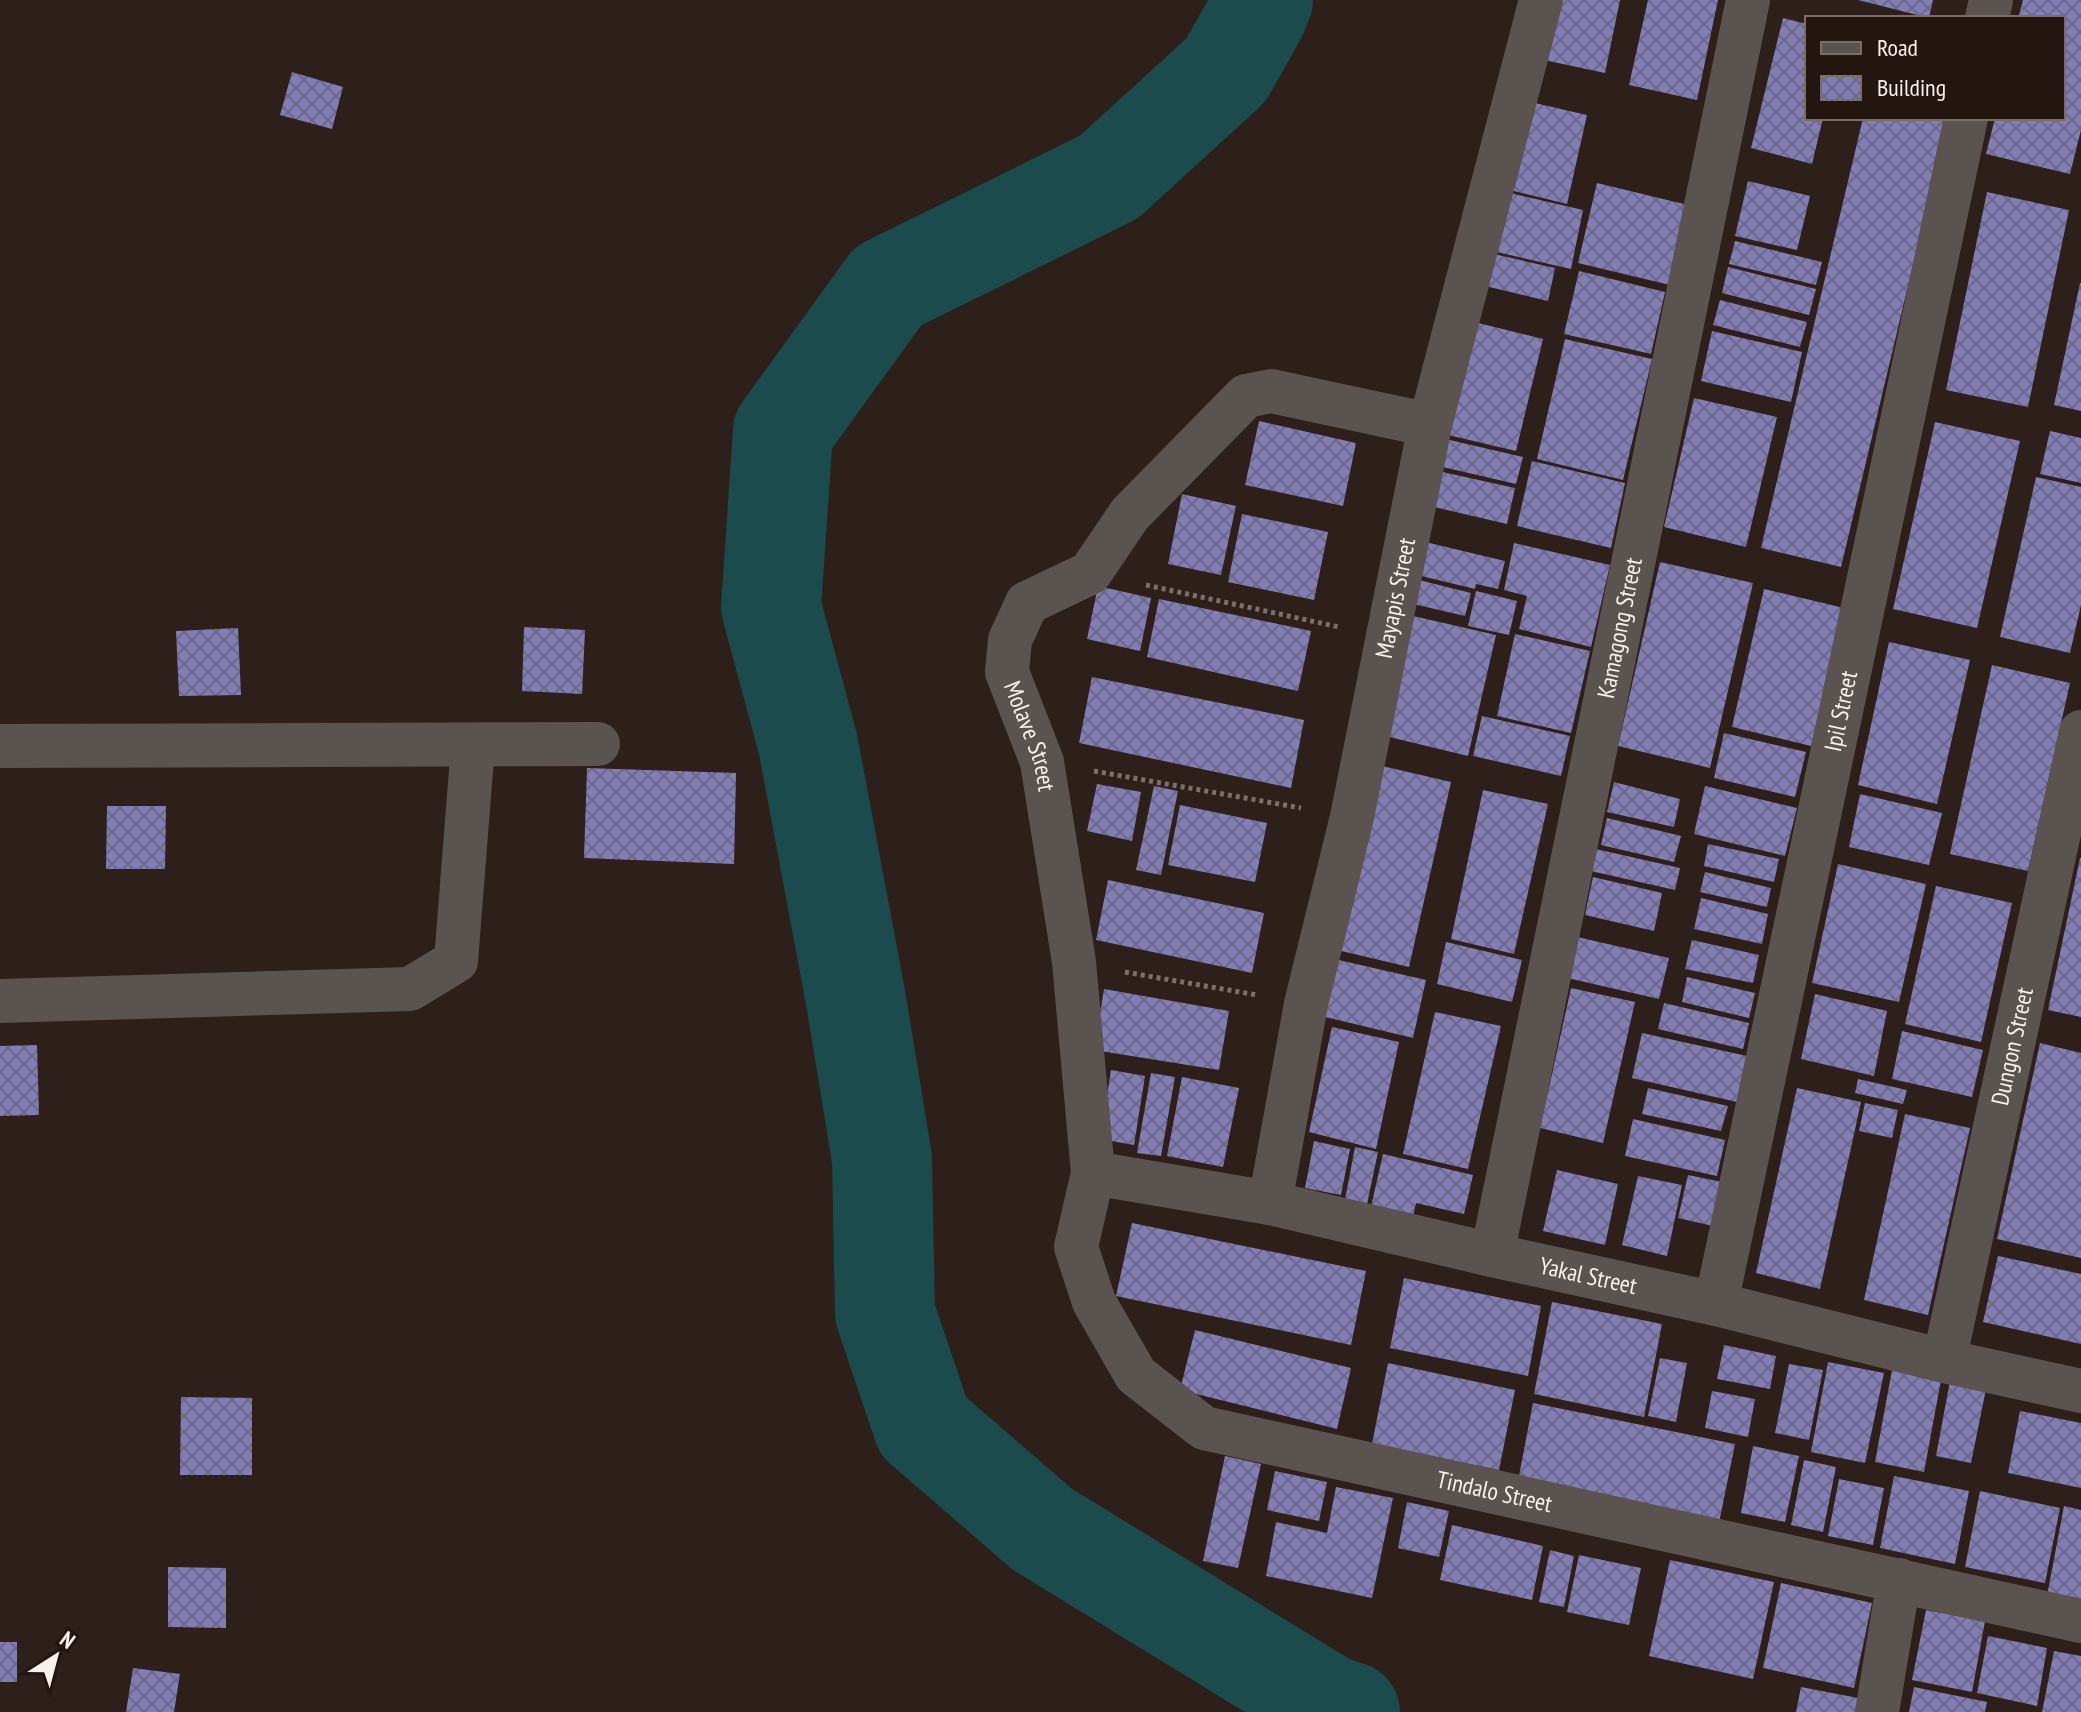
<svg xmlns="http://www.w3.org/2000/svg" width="2081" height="1712" font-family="'PT Sans Narrow',sans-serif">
<defs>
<pattern id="building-cross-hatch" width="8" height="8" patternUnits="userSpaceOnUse" patternTransform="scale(2)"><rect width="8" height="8" fill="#837db5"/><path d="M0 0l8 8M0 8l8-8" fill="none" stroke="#6d6889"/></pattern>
</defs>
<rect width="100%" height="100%" fill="#2d1f19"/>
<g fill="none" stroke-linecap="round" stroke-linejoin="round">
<!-- river -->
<path stroke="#1c4b4e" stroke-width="100" d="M1263 0 1257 15 1226 70 1109 177 888 286 783 431 771 607 808 744 856 1000 882 1159 885 1313 923 1426 1042 1529 1329 1705 1350 1712"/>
</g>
<!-- building -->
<g fill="url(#building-cross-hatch)">
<path d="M1552 0H1620L1605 73 1539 59Z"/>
<path d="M1648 0H1718L1697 100 1629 85Z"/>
<path d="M1858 0H1933L1929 18Z"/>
<path d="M2023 0H2081V130L2070 174 1986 154 1995 118H2063V18H2018Z"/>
<path d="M1783 18 1807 24V118H1823L1812 164 1751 148Z"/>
<path d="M292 72 343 87 332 129 280 115Z"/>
<path d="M1518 99 1587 115 1567 204 1497 187Z"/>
<path d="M1863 118H1948L1841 567 1761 548Z"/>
<path d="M1748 181 1810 196 1797 250 1735 236Z"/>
<path d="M1597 183 1688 205 1670 285 1578 263Z"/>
<path d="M1493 189 1583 210 1571 269 1479 248Z"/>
<path d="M1987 192 2069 210 2028 407 1946 390Z"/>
<path d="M1735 241 1822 262 1816 285 1729 264Z"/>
<path d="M1485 252 1555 268 1548 301 1477 284Z"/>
<path d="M1728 267 1816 289 1809 315 1722 293Z"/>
<path d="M1579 271 1665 292 1651 354 1564 334Z"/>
<path d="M2080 283H2081V411L2054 405Z"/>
<path d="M1720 300 1807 322 1800 347 1713 325Z"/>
<path d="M1474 322 1543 339 1516 451 1448 435Z"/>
<path d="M1712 331 1802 352 1791 402 1701 381Z"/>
<path d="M1565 339 1652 359 1623 480 1537 459Z"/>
<path d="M1694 398 1777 417 1746 547 1664 527Z"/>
<path d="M1259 421 1356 443 1343 506 1245 485Z"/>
<path d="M1935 422 2020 441 1977 628 1893 609Z"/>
<path d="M2050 431 2081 438V483L2040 474Z"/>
<path d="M1441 438 1523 457 1516 484 1434 465Z"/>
<path d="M1532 461 1625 483 1611 548 1517 526Z"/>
<path d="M1438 471 1515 488 1507 524 1430 506Z"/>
<path d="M2036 477 2081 487V605L2070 653 2000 637Z"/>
<path d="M1182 494 1236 506 1221 575 1168 564Z"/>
<path d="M1242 514 1328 532 1314 600 1228 582Z"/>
<path d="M1421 541 1505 561 1498 589 1476 584 1475 589 1413 574Z"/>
<path d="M1514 543 1610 565 1591 647 1519 629 1527 596 1504 590Z"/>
<path d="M1660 562 1753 583 1710 768 1618 746Z"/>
<path d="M1415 579 1471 593 1465 616 1409 603Z"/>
<path d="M1098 586 1151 598 1140 651 1087 639Z"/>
<path d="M1764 589 1844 608 1811 746 1732 727Z"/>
<path d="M1476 591 1517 601 1509 635 1468 626Z"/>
<path d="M1159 599 1311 631 1298 691 1147 657Z"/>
<path d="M1409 615 1496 635 1468 756 1381 735Z"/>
<path d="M524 627 585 630 582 694 522 691Z"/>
<path d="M238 628 241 695 179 696 176 631Z"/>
<path d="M1515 634 1590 651 1571 733 1497 716Z"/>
<path d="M1889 642 1970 660 1937 804 1858 785Z"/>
<path d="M1992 665 2070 683 2028 871 1950 854Z"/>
<path d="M1092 677 1304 720 1291 788 1079 743Z"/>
<path d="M1482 716 1570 736 1561 776 1473 756Z"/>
<path d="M1724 733 1806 752 1795 797 1714 778Z"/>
<path d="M1378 765 1451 782 1409 967 1337 950Z"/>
<path d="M587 768 736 773 734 864 584 858Z"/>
<path d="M1614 782 1680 799 1674 827 1607 812Z"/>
<path d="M1097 784 1141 792 1132 841 1087 831Z"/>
<path d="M1154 786 1178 791 1161 875 1136 870Z"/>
<path d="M1705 786 1797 808 1785 856 1694 834Z"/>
<path d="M1483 790 1548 804 1514 954 1451 939Z"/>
<path d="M1860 794 1942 813 1929 865 1849 847Z"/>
<path d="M1180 805 1267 823 1255 882 1168 865Z"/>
<path d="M107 806H166L165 869H106Z"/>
<path d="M1607 818 1681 836 1674 862 1601 845Z"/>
<path d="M1708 844 1779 859 1774 882 1704 866Z"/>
<path d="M1587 847 1680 868 1675 890 1582 869Z"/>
<path d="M2080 858H2081V1017L2048 1010Z"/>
<path d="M1838 864 1926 884 1899 1002 1812 983Z"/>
<path d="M1705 872 1771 888 1767 907 1700 892Z"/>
<path d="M1593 877 1662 893 1654 931 1585 915Z"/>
<path d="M1108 880 1264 913 1252 973 1096 940Z"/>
<path d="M1936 886 2012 903 1981 1042 1905 1024Z"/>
<path d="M1701 898 1768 914 1762 944 1694 929Z"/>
<path d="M1573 936 1669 958 1659 999 1563 977Z"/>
<path d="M1692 940 1759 955 1753 983 1685 969Z"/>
<path d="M1446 942 1522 960 1512 1002 1437 984Z"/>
<path d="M1330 958 1426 980 1413 1038 1317 1015Z"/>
<path d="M1687 977 1755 993 1749 1018 1682 1002Z"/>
<path d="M1571 988 1635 1002 1603 1143 1540 1128Z"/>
<path d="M1104 989 1229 1011 1219 1070 1094 1050Z"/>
<path d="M1815 994 1887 1011 1874 1076 1801 1059Z"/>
<path d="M1664 1003 1749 1023 1743 1049 1658 1029Z"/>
<path d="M1435 1012 1501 1026 1468 1169 1403 1154Z"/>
<path d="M1332 1027 1399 1042 1376 1149 1309 1132Z"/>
<path d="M1902 1031 1983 1050 1972 1097 1892 1079Z"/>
<path d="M1642 1033 1747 1056 1737 1102 1632 1078Z"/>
<path d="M2040 1043 2081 1053V1258L1997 1239Z"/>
<path d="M37 1045 39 1115 0 1116V1046Z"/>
<path d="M1111 1070 1145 1076 1134 1145 1100 1139Z"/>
<path d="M1151 1073 1175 1077 1161 1156 1137 1153Z"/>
<path d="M1182 1077 1239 1088 1223 1167 1167 1156Z"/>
<path d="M1858 1079 1907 1090 1903 1104 1855 1093Z"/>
<path d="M1648 1088 1728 1106 1721 1131 1642 1114Z"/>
<path d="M1797 1088 1861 1102 1820 1289 1756 1273Z"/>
<path d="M1865 1103 1898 1110 1892 1138 1859 1131Z"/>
<path d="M1905 1114 1970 1128 1928 1315 1864 1300Z"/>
<path d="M1633 1119 1725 1140 1717 1176 1625 1156Z"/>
<path d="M1314 1141 1350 1149 1341 1195 1305 1188Z"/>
<path d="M1355 1147 1378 1152 1366 1209 1344 1205Z"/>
<path d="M1383 1154 1473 1175 1464 1214 1416 1203 1410 1230 1368 1220Z"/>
<path d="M1557 1170 1618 1184 1605 1245 1543 1231Z"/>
<path d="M1688 1175 1722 1182 1713 1226 1678 1218Z"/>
<path d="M1638 1176 1682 1185 1667 1256 1622 1245Z"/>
<path d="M1132 1223 1366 1271 1351 1345 1116 1296Z"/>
<path d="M1998 1256 2081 1274V1344L1983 1322Z"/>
<path d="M1404 1278 1541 1306 1528 1376 1390 1348Z"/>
<path d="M1552 1302 1662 1324 1644 1417 1534 1394Z"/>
<path d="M1195 1330 1351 1368 1337 1429 1180 1390Z"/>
<path d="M1724 1345 1776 1356 1770 1389 1717 1379Z"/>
<path d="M1660 1358 1687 1363 1676 1422 1648 1416Z"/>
<path d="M1828 1362 1884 1373 1865 1463 1811 1452Z"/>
<path d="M1388 1363 1515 1390 1499 1470 1372 1444Z"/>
<path d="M1789 1364 1823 1370 1809 1440 1775 1433Z"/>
<path d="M1892 1370 1941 1380 1924 1472 1875 1462Z"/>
<path d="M1950 1381 1986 1389 1971 1463 1936 1456Z"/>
<path d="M1712 1391 1755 1399 1748 1437 1705 1428Z"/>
<path d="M181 1397 252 1398V1475H180Z"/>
<path d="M1533 1403 1735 1444 1719 1523 1518 1481Z"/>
<path d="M2020 1411 2081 1423V1488L2008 1473Z"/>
<path d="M1753 1446 1799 1456 1785 1522 1741 1513Z"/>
<path d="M1225 1456 1261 1464 1238 1568 1203 1561Z"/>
<path d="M1804 1460 1836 1467 1823 1532 1791 1525Z"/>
<path d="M1275 1471 1327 1482 1319 1521 1267 1510Z"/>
<path d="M1894 1476 1969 1491 1955 1564 1880 1548Z"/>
<path d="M1839 1479 1884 1488 1873 1545 1828 1536Z"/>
<path d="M1336 1487 1393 1498 1372 1598 1266 1576 1276 1522 1327 1533Z"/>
<path d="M1980 1491 2060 1508 2045 1583 1965 1567Z"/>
<path d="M1407 1502 1449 1511 1439 1557 1398 1548Z"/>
<path d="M2064 1506 2081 1510V1603L2047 1596Z"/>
<path d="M1452 1525 1543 1546 1532 1600 1440 1580Z"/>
<path d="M1550 1550 1574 1556 1564 1607 1539 1602Z"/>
<path d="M1579 1555 1641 1568 1629 1625 1567 1612Z"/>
<path d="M1670 1560 1774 1582 1753 1679 1649 1656Z"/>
<path d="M168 1567 226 1568V1628L168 1627Z"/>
<path d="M1781 1583 1872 1603 1854 1688 1763 1668Z"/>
<path d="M1926 1610 1985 1621 1972 1692 1912 1680Z"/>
<path d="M1988 1636 2047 1648 2037 1706 1977 1693Z"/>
<rect x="0" y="1642" width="17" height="40"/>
<path d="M2054 1651 2081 1656V1712H2042Z"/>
<path d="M133 1668 180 1674 174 1712H126Z"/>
<path d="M1801 1687 1858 1698 1855 1712H1796Z"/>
<path d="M1914 1687 1987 1702 1985 1712H1909Z"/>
</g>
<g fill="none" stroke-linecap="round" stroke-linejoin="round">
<!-- path -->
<g stroke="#7c706b" stroke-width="5" stroke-dasharray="4 4" stroke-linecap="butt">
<path d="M1146 585 1339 627"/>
<path d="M1094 771 1301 808"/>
<path d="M1125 972 1257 995"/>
</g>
<!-- minor -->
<g stroke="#5b5350" stroke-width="44">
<path d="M1987 18 1991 0"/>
<path id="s1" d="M1430 425 1271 391 1246 396 1130 514 1090 573 1027 603 1010 640 1007 672 1042 762 1074 962 1093 1173 1076 1247 1094 1302 1136 1375 1204 1428 2081 1621"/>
<path d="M0 746 598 744"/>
<path d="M0 1001 410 989 456 961 473 745"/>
<path id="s2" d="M1093 1173 1270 1203 1492 1255 1716 1304 1944 1361 2081 1391"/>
<path id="s3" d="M1270 1203 1306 1004 1352 817 1430 425 1541 0"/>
<path id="s4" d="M1492 1255 1748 0"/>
<path id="s5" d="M1716 1304 1966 118"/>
<path id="s6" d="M1944 1361 2081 732"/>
<path d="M1877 1712 1899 1580"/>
</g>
</g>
<g text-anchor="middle" stroke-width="8" stroke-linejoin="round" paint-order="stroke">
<!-- street labels -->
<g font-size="24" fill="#f9efeb" stroke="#231610">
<text dy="8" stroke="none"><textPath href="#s3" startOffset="618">Mayapis Street</textPath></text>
<text dy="8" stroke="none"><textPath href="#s4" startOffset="640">Kamagong Street</textPath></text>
<text dy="8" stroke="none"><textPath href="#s5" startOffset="606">Ipil Street</textPath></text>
<text dy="8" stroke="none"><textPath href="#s1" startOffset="636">Molave Street</textPath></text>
<text dy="8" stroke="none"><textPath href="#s6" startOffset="322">Dungon Street</textPath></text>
<text dy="8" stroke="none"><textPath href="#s2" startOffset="506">Yakal Street</textPath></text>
<text dy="8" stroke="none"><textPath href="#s1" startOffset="1680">Tindalo Street</textPath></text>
</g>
</g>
<!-- legend -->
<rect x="1805" y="16" width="260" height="104" fill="#231610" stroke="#796d68" stroke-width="2"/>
<rect x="1821" y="42" width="40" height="12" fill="#5b5350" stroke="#796d68" stroke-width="2"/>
<text x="1877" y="56" font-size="24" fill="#f9efeb">Road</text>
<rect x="1821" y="76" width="40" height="24" fill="url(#building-cross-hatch)" stroke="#796d68" stroke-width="2"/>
<text x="1877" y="96" font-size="24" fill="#f9efeb">Building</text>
<!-- north arrow -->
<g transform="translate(56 1656) rotate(36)" stroke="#231610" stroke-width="6" paint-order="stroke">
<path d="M0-6L14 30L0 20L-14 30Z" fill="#f9efeb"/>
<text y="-12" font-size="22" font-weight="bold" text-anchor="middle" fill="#f9efeb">N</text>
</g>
</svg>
